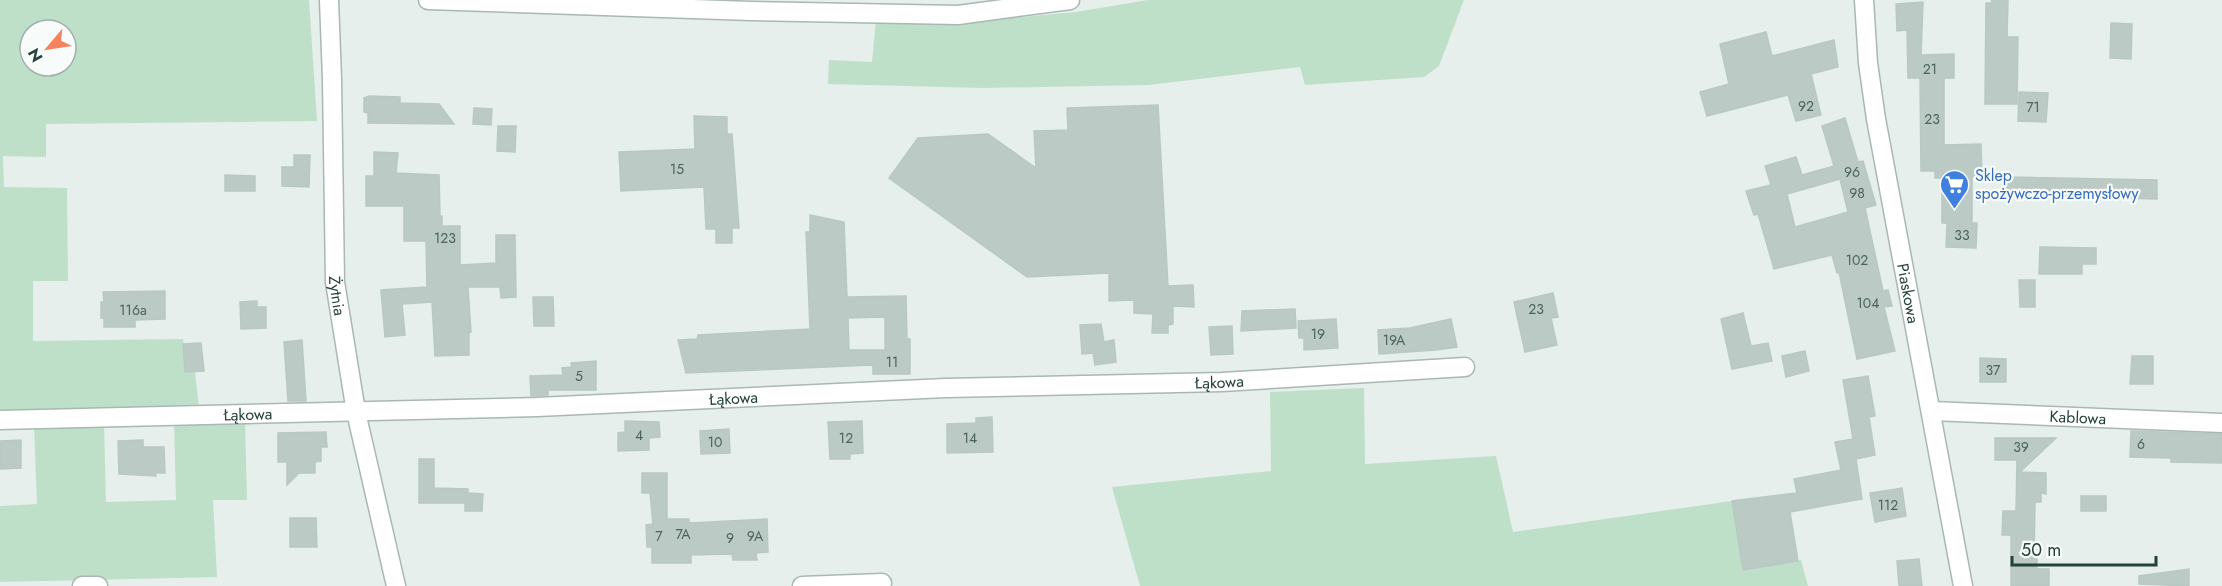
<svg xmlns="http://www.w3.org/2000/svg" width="2222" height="586" font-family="Jost,sans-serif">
<rect width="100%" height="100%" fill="#e6efeb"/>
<!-- grass -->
<g fill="#bfe0c8" fill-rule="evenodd">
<path d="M0 0H309L317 121 46 124V157L3 156 4 187 67 188 68 281H33V341L183 339 185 372H195L199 407 0 413ZM30 30H66V66H30Z"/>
<path d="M1148 0H1464L1439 66 1424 77 1305 85 1300 67 1149 85 983 88 828 84 829 60 872 62 876 20 978 21 1076 12Z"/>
<path d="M1364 388 1365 464 1496 456 1513 532 1732 501 1743 570 1801 560 1808 586H1140L1112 487 1271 471 1270 392Z"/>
<path d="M245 421 247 500H213L217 577 0 582V506L37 504 34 426 104 424 106 502 176 500 174 423Z"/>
</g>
<!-- building -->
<g fill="#bbcac4" stroke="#b8c9c2" stroke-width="1.5" fill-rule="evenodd">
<path d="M1992 0H2008L2007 37H2018L2017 104H1985L1986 3H1991Z"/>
<path d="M1923 2 1921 55 1954 54V78H1944V145L1981 144 1982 177H1972V223H1977L1976 248 1946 247 1947 223H1942V178H1935V171H1921L1920 78H1908L1907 30 1897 31 1896 4Z"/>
<path d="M2111 23 2132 24 2131 59 2110 58Z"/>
<path d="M1766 32 1772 56 1834 40 1838 67 1811 74 1821 115 1796 121 1788 95 1707 116 1700 92 1729 84 1720 44Z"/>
<path d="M2019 92 2048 93 2046 122 2018 121Z"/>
<path d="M369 96 400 97V103L439 104 454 124 368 123V113L364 112V98Z"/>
<path d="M1158 105 1168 286 1193 285 1194 307 1173 306V324L1168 325V333H1152L1153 314 1134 313V300L1109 301V273L1027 277 889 178 918 138 988 134 1036 168 1034 131 1068 130 1067 108Z"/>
<path d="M474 108 492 109 491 125 473 124Z"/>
<path d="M694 116 727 117V134H732L739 228H732V243H716V229H706L704 187 621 191 619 152 695 149Z"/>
<path d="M1845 118 1858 162 1863 161 1876 205 1865 208 1883 291 1888 290 1892 306 1884 307 1895 351 1857 359 1839 272 1837 273 1832 255 1774 269 1758 214 1754 215 1746 191 1771 185 1765 166 1796 157 1802 175 1834 166 1822 126ZM1840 179 1848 212 1795 227 1787 194Z"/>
<path d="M498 126H516L515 152 497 151Z"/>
<path d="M374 152 398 153 396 173 439 175 440 216H442V226H460V265L496 263V235H515L516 297 501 298 500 287H468L471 332H469V355L435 356 432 302 402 304 405 335 385 337 381 290 427 287 426 241H404V206H366V176H374Z"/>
<path d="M294 155H310L309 187 282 186V167H294Z"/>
<path d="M225 175 255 176V191H225Z"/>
<path d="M2005 177 2157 180V199L2005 195Z"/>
<path d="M810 215 844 222 847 297 906 296 907 339H910V374H873V365L686 373 678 340 697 339 698 335 810 329 806 232H810ZM885 317V350H849L848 318Z"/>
<path d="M2040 247 2096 248V264H2082V274H2039Z"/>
<path d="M2019 280H2035V307H2020Z"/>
<path d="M165 291V319L135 320V327H104V318H101V302H104L103 292Z"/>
<path d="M1553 293 1558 317 1551 318 1557 345 1525 352 1514 302Z"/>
<path d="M533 297H553L554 326H534Z"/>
<path d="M257 301V307H266V328L241 329 240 302Z"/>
<path d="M1295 309 1296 328 1241 331 1242 311Z"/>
<path d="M1743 313 1751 346 1768 343 1772 361 1732 369 1721 319Z"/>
<path d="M1336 319 1338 348 1304 350V338H1299L1298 321Z"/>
<path d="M1451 319 1457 347 1436 350 1379 354 1378 330 1410 328Z"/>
<path d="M1101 324 1104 342 1114 340 1116 362 1095 365 1093 353 1082 354 1080 325Z"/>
<path d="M1232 326 1233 354 1211 355 1209 327Z"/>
<path d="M302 340 306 401H288L284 342Z"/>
<path d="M201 343 204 371 185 372 183 344Z"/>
<path d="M1805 351 1809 371 1786 377 1782 356Z"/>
<path d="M2132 356H2153V384H2130Z"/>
<path d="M1980 358 2006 359V382H1980Z"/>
<path d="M596 361V390H548V395L531 396 530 376 563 375 562 368 572 367 571 363Z"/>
<path d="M1868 376 1875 416 1869 417 1875 455 1856 459 1862 499 1790 512 1798 561 1743 570 1732 501 1797 493 1794 479 1841 470 1835 442 1853 439 1843 380Z"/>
<path d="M992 417 993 452 947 453V424L976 423V418Z"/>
<path d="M625 421 659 422 660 437 649 438V450L618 451V433L625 432Z"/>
<path d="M862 421 863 453 850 454V459H830L828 422Z"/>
<path d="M729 429 730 453 701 454 700 431Z"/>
<path d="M2131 431 2222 434V463L2171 462V458L2130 457Z"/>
<path d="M326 432 327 447H321V461L315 462V473H299L287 485V462H278V433Z"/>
<path d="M1995 438H2056L2020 472 2046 473V494L2041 493V502H2035L2034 557H2037V569H2049V586H2011V535H2002L2003 511H2016L2017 460H1995Z"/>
<path d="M21 440V468L0 469V441Z"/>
<path d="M143 440V447H164L165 473H155L156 476 119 474 118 441Z"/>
<path d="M419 459H434V488L468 489V493L483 494 482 511H465V503H419Z"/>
<path d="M642 473H667V519H689V523L767 519 768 552 756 553 757 560H733L732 554 691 555V563H652V547H647L646 525 653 524 650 493H642Z"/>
<path d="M1902 488 1906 516 1875 522 1870 493Z"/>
<rect x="2081" y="496" width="25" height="15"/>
<path d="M290 518H316L317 547H290Z"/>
<path d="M1919 559 1922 586H1899L1897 561Z"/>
<path d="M2189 569V586L2139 584V576Z"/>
</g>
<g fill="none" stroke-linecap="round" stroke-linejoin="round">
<defs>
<g id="minor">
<path id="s1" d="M329 0 332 79 335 282 356 412 396 586"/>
<path d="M428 0 751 11 958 15 1070 0"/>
<path id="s2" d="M1932 411 2222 423"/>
<path id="s3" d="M0 420 537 407 946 388 1222 382 1465 367"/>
<path d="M82 586H98"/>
<path d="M802 586 882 583"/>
</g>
<g id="tertiary">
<path id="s4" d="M1864 0 1868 63 1876 119 1963 586"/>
</g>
</defs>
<!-- minor casing -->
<use href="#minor" stroke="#a8b8b2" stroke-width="21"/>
<!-- tertiary casing -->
<use href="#tertiary" stroke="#a8b8b2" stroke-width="21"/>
<!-- minor -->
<use href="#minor" stroke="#fff" stroke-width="18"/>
<!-- tertiary -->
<use href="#tertiary" stroke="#fff" stroke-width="18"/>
</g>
<!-- icons -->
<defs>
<symbol id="supermarket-pin" viewBox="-11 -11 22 30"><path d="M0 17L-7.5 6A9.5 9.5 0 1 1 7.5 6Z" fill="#3f7fe0" stroke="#f7fbf9"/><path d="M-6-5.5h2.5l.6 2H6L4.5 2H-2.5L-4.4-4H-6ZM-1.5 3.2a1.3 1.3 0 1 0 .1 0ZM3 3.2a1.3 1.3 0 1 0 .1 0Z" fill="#fff"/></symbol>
</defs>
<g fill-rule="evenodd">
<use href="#supermarket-pin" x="1938" y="168" width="33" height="45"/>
</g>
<g text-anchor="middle" stroke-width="4.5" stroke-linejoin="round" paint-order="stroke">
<!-- number labels -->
<g font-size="14" fill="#4a645c">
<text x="1930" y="74">21</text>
<text x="1806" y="111">92</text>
<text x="2033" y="112">71</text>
<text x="1932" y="124">23</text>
<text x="677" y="174">15</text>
<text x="1852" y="177">96</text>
<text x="1857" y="198">98</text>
<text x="1962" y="240">33</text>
<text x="445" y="243">123</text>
<text x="1857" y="265">102</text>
<text x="1868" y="308">104</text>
<text x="1536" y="314">23</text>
<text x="133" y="315">116a</text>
<text x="1318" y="339">19</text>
<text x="1394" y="345">19A</text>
<text x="892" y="367">11</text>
<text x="1993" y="375">37</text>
<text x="579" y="381">5</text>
<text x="639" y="440">4</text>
<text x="846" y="443">12</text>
<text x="970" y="443">14</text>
<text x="715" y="447">10</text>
<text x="2141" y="449">6</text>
<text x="2021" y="452">39</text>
<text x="1888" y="510">112</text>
<text x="683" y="539">7A</text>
<text x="659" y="541">7</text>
<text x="755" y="541">9A</text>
<text x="730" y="543">9</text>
</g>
<!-- shop labels -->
<g font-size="16" fill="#366cbe" stroke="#f7fbf9" text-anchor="start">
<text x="1975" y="181">Sklep<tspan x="1975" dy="18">spożywczo-przemysłowy</tspan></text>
</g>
<!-- street labels -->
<g font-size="16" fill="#24423a" stroke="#f7fbf9">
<text dy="6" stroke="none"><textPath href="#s4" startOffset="297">Piaskowa</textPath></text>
<text dy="6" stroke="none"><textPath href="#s1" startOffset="296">Żytnia</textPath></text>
<text dy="6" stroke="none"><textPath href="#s3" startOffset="1220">Łąkowa</textPath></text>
<text dy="6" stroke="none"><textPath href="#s3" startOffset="734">Łąkowa</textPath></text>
<text dy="6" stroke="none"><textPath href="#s3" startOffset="248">Łąkowa</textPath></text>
<text dy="6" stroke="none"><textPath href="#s2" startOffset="146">Kablowa</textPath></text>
</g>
</g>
<!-- north arrow -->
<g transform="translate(48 48) rotate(241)"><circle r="28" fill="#f7fbf9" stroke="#a3b1ad" stroke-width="1.5"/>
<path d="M0-4.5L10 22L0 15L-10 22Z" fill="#f4845f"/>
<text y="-9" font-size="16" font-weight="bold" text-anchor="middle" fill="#24423a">N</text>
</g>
<!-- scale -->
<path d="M2012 556v9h144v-9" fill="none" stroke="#24423a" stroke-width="3"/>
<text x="2021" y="556" font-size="18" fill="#24423a" stroke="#f7fbf9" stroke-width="4.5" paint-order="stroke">50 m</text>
</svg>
